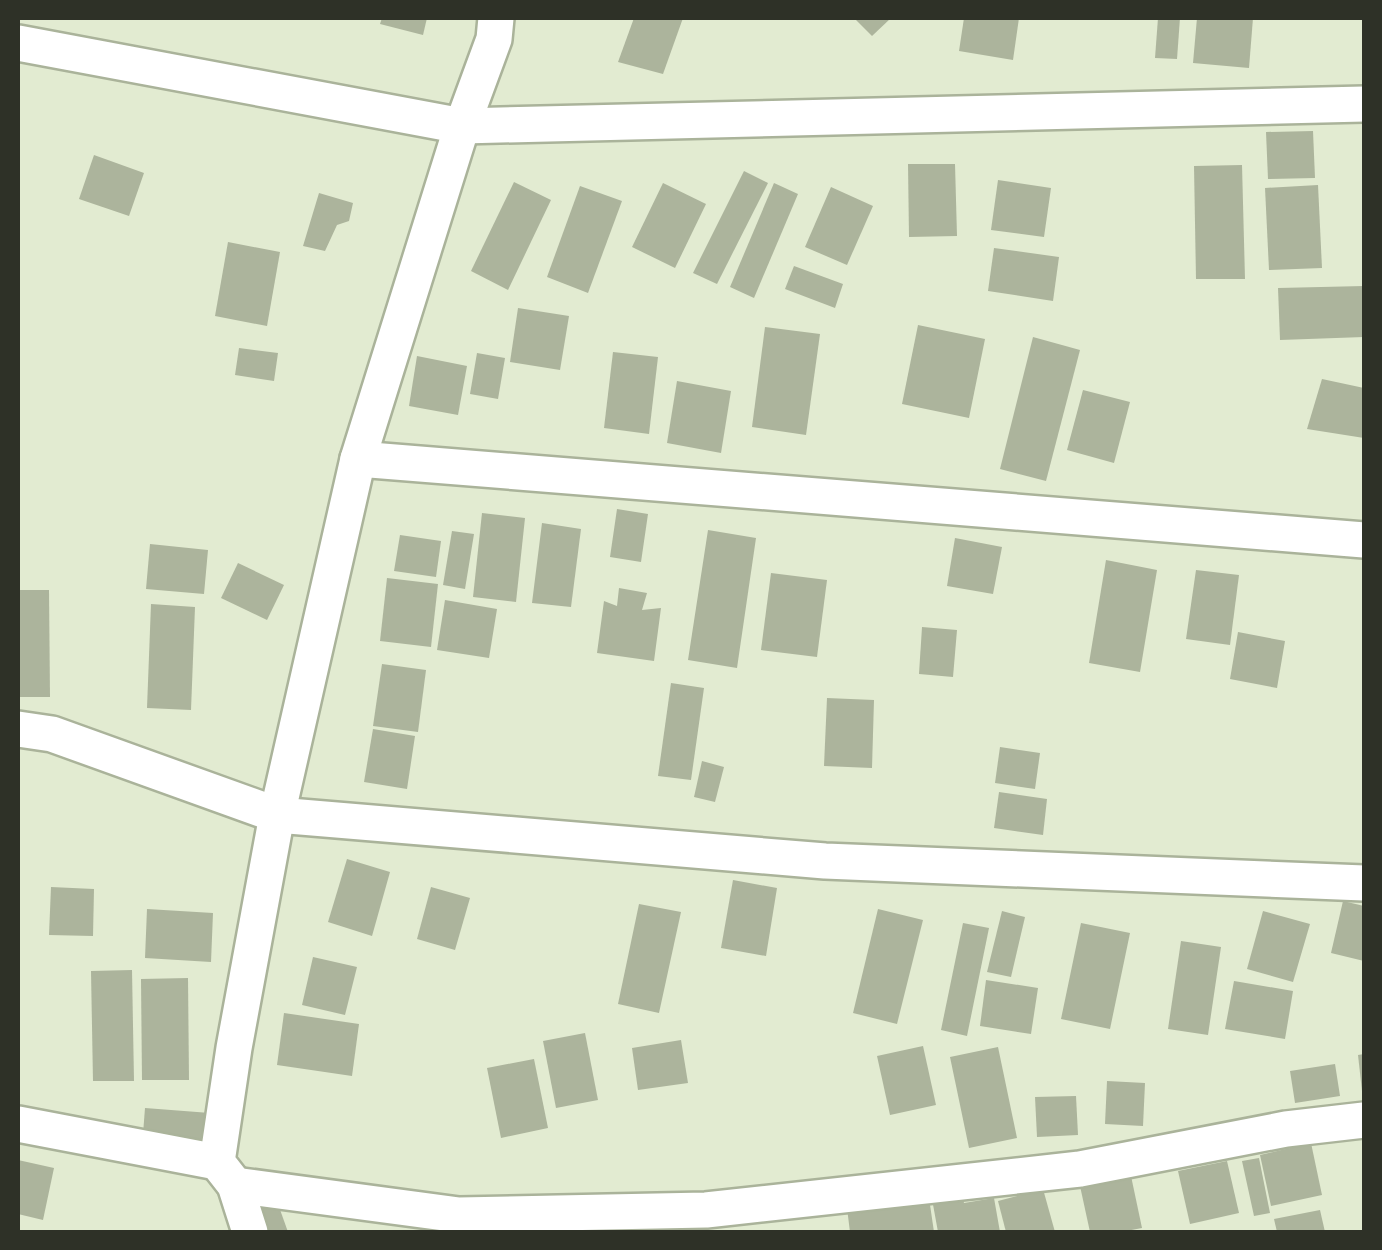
<svg xmlns="http://www.w3.org/2000/svg" width="1382" height="1250" font-family="'Work Sans',sans-serif">
<rect width="100%" height="100%" fill="#e2ebd1"/>
<!-- building -->
<g fill="#acb49c">
<path d="M382 18H427L423 35 380 24Z"/>
<path d="M634 18H683L663 74 618 62Z"/>
<path d="M854 18H891L872 36Z"/>
<path d="M964 18H1019L1013 60 959 51Z"/>
<path d="M1158 18H1180L1177 59 1155 58Z"/>
<path d="M1197 18H1253L1249 68 1193 63Z"/>
<path d="M1313 131 1315 178 1268 179 1266 132Z"/>
<path d="M94 155 144 173 129 216 79 199Z"/>
<path d="M908 164H955L957 236 909 237Z"/>
<path d="M1242 165 1245 279H1196L1194 166Z"/>
<path d="M744 171 768 183 717 284 693 273Z"/>
<path d="M998 180 1051 188 1044 237 991 230Z"/>
<path d="M514 182 551 200 508 290 471 271Z"/>
<path d="M663 183 706 204 675 268 632 247Z"/>
<path d="M774 183 798 194 754 298 730 287Z"/>
<path d="M1318 185 1322 268 1269 270 1265 188Z"/>
<path d="M580 186 622 201 588 293 547 277Z"/>
<path d="M831 187 873 206 847 265 805 247Z"/>
<path d="M319 193 353 203 349 221 337 225 325 251 303 246Z"/>
<path d="M228 242 280 252 267 326 215 316Z"/>
<path d="M994 248 1059 257 1053 301 988 291Z"/>
<path d="M794 266 843 284 835 308 785 289Z"/>
<path d="M1364 286V337L1280 340 1278 288Z"/>
<path d="M518 308 569 316 560 370 510 362Z"/>
<path d="M918 325 985 339 969 418 902 404Z"/>
<path d="M765 327 820 334 806 435 752 427Z"/>
<path d="M1033 337 1080 350 1046 481 1000 469Z"/>
<path d="M239 348 278 353 274 381 235 375Z"/>
<path d="M613 352 658 357 649 434 604 428Z"/>
<path d="M477 353 505 358 498 399 470 394Z"/>
<path d="M417 356 467 366 458 415 409 406Z"/>
<path d="M1322 379 1364 388V438L1307 429Z"/>
<path d="M677 381 731 391 721 453 667 443Z"/>
<path d="M1083 390 1130 402 1114 463 1067 450Z"/>
<path d="M617 509 648 514 641 562 610 557Z"/>
<path d="M482 513 525 518 516 602 473 597Z"/>
<path d="M542 523 581 529 571 607 532 603Z"/>
<path d="M708 530 756 538 737 668 688 660Z"/>
<path d="M452 531 474 534 465 589 443 585Z"/>
<path d="M400 535 441 541 436 577 394 571Z"/>
<path d="M955 538 1002 547 993 594 947 586Z"/>
<path d="M150 544 208 550 204 594 146 589Z"/>
<path d="M1106 560 1157 570 1140 672 1089 663Z"/>
<path d="M238 563 284 585 267 620 221 598Z"/>
<path d="M1196 570 1239 575 1230 645 1186 639Z"/>
<path d="M771 573 827 580 817 657 761 650Z"/>
<path d="M387 578 438 584 431 647 380 641Z"/>
<path d="M619 588 647 593 642 610 661 608 654 661 597 653 604 601 617 606Z"/>
<path d="M18 590H49L50 697H18Z"/>
<path d="M445 600 497 609 489 658 437 650Z"/>
<path d="M151 604 195 607 191 710 147 708Z"/>
<path d="M922 627 957 630 953 677 919 674Z"/>
<path d="M1238 632 1285 641 1277 688 1230 679Z"/>
<path d="M382 664 426 670 418 732 373 726Z"/>
<path d="M671 683 704 688 691 780 658 776Z"/>
<path d="M827 698 874 700 872 768 824 766Z"/>
<path d="M373 729 415 736 407 789 364 782Z"/>
<path d="M1000 747 1040 753 1035 789 995 783Z"/>
<path d="M702 761 724 767 715 802 694 797Z"/>
<path d="M999 792 1047 799 1043 835 994 828Z"/>
<path d="M347 859 390 872 372 936 328 922Z"/>
<path d="M733 880 777 888 766 956 721 948Z"/>
<path d="M51 887 94 889 93 936 49 935Z"/>
<path d="M431 887 470 898 455 950 417 939Z"/>
<path d="M1343 901 1364 906V961L1331 953Z"/>
<path d="M639 904 681 912 659 1013 618 1004Z"/>
<path d="M147 909 213 913 211 962 145 958Z"/>
<path d="M878 909 923 920 897 1024 853 1013Z"/>
<path d="M1002 911 1025 917 1011 977 987 972Z"/>
<path d="M1263 911 1310 924 1293 982 1247 969Z"/>
<path d="M963 923 989 928 967 1036 941 1030Z"/>
<path d="M1081 923 1130 933 1110 1029 1061 1019Z"/>
<path d="M1181 941 1221 947 1208 1035 1168 1029Z"/>
<path d="M313 957 357 967 345 1015 302 1005Z"/>
<path d="M132 970 134 1081H93L91 971Z"/>
<path d="M188 978 189 1080H142L141 979Z"/>
<path d="M986 980 1038 988 1031 1034 980 1026Z"/>
<path d="M1234 981 1293 991 1285 1039 1225 1029Z"/>
<path d="M284 1013 359 1024 352 1076 277 1065Z"/>
<path d="M585 1033 598 1100 556 1108 543 1041Z"/>
<path d="M681 1040 688 1083 638 1090 632 1048Z"/>
<path d="M923 1046 936 1105 890 1115 877 1056Z"/>
<path d="M998 1047 1017 1138 969 1148 950 1057Z"/>
<path d="M1364 1054V1091H1362L1358 1055Z"/>
<path d="M534 1059 548 1128 501 1138 487 1068Z"/>
<path d="M1335 1064 1340 1096 1295 1103 1290 1071Z"/>
<path d="M1107 1081 1145 1083 1143 1126 1105 1124Z"/>
<path d="M1076 1096 1078 1135 1037 1137 1035 1097Z"/>
<path d="M145 1108 210 1113 208 1140 143 1134Z"/>
<path d="M1311 1143 1322 1195 1271 1206 1260 1155Z"/>
<path d="M1259 1158 1270 1213 1254 1216 1242 1161Z"/>
<path d="M18 1160 54 1168 43 1220 18 1214Z"/>
<path d="M1227 1161 1239 1213 1190 1224 1178 1171Z"/>
<path d="M1131 1176 1142 1228 1121 1232H1090L1080 1186Z"/>
<path d="M1043 1189 1055 1232H1006L998 1201Z"/>
<path d="M962 1194 964 1203 994 1198 1000 1232H938L932 1199Z"/>
<path d="M929 1198 934 1232H850L847 1208Z"/>
<path d="M278 1204 288 1232H261L254 1212Z"/>
<path d="M1320 1210 1325 1232H1277L1274 1219Z"/>
</g>
<g fill="none" stroke-linecap="round" stroke-linejoin="round">
<defs>
<g id="minor">
<path d="M18 43 462 126 1364 104"/>
<path d="M358 459 1364 540"/>
<path d="M18 729 52 734 277 815 825 861 1364 883"/>
<path d="M18 1124 217 1162"/>
<path d="M235 1185 459 1215 706 1210 1080 1169 1286 1129 1364 1120"/>
<path d="M250 1232 235 1185 217 1162 234 1048 277 815 358 459 462 126 494 39 496 18"/>
</g>
</defs>
<!-- minor casing -->
<use href="#minor" stroke="#aab39a" stroke-width="40"/>
<!-- minor -->
<use href="#minor" stroke="#fff" stroke-width="35"/>
</g>
<!-- border -->
<rect width="1382" height="1250" fill="none" stroke="#2e3127" stroke-width="40"/>
</svg>
